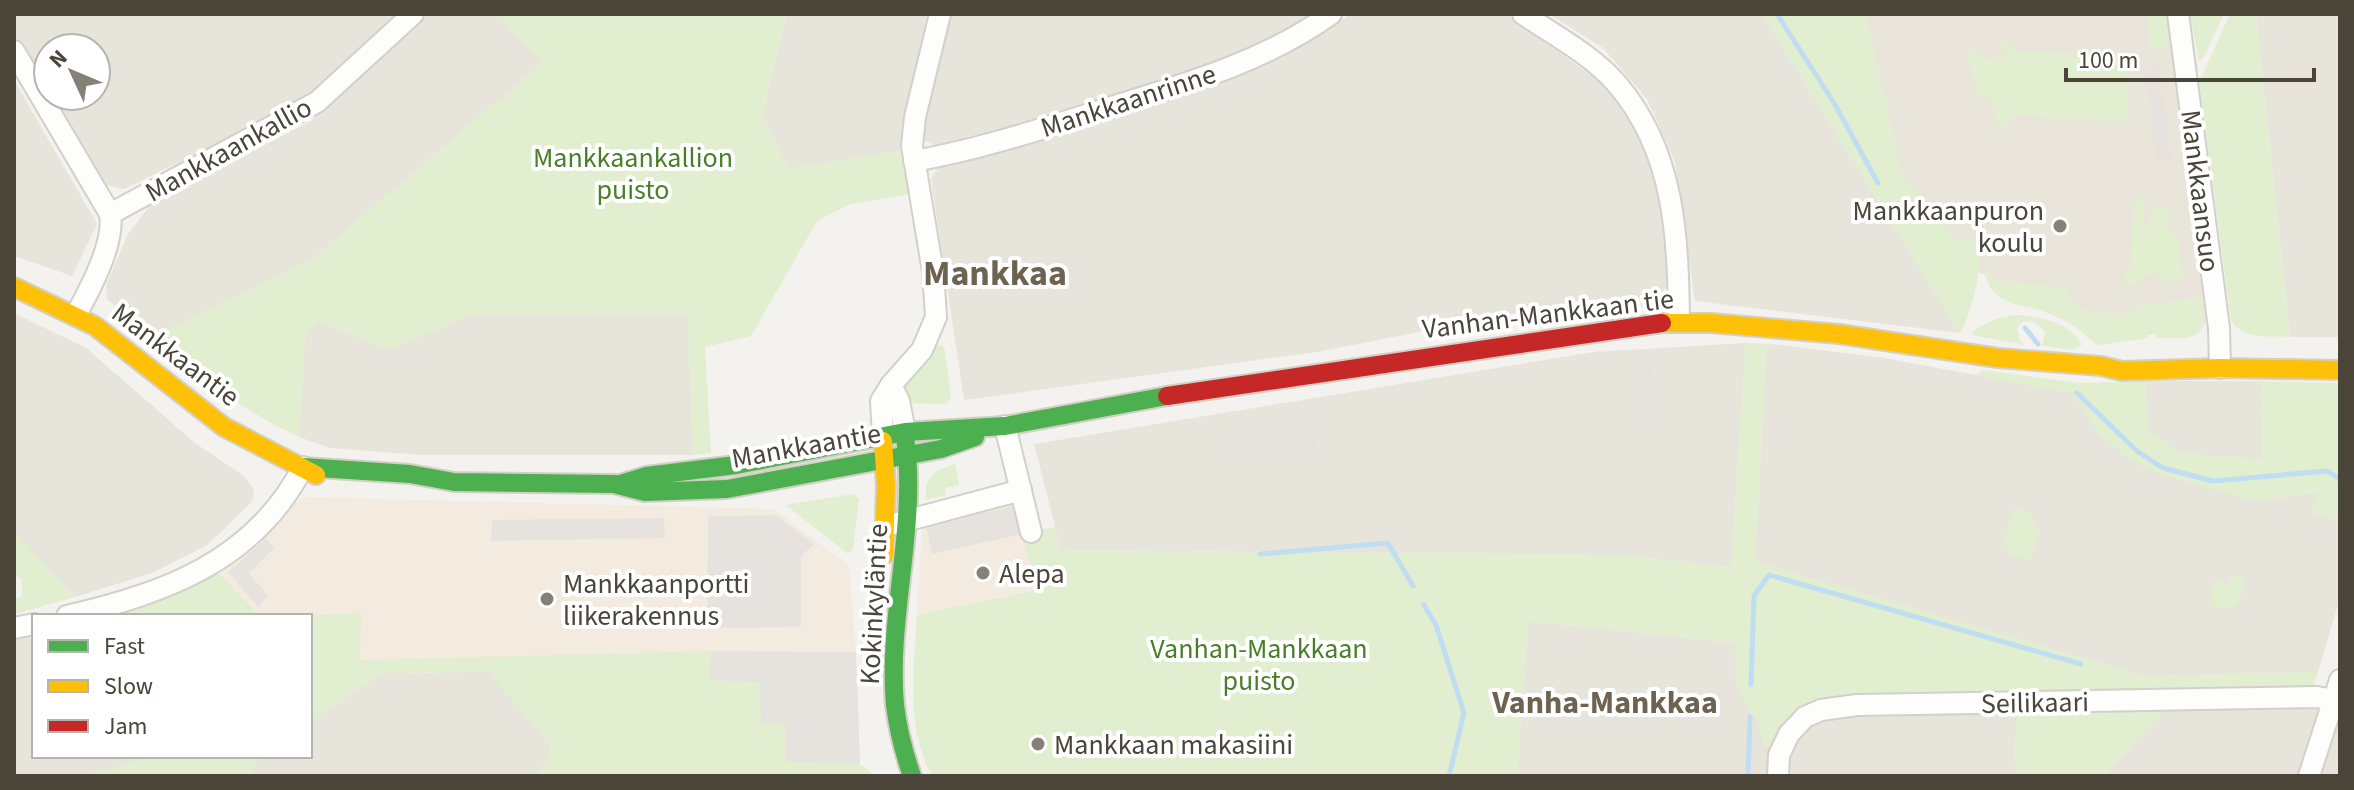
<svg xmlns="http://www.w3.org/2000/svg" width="2354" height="790" font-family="'Source Sans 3',sans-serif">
<rect width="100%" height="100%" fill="#f4f2ee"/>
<!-- residential -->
<g fill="#e7e4dc">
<path d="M14 14H401L316 95 124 189 102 184 50 96H96V48H48V93L14 36Z"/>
<path d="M420 14H498L542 63 314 258 152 337 107 299 106 285 128 234 151 204 311 121Z"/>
<path d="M787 14H927L900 151 788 169 762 116Z"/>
<path d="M949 14H1314L1272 41 1205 67 1056 116 938 147 922 139 930 84Z"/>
<path d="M1351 14H1506L1610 89 1626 109 1652 154 1664 211 1669 282 1656 304 1556 318 1526 311 1317 352 964 400 931 178 941 164 1051 138 1207 88 1302 44Z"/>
<path d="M1549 14H1762L1960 333 1695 301 1675 162 1647 99 1603 48Z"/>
<path d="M2256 14H2340V337H2290Z"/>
<path d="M14 80 97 224 72 276 14 256Z"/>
<path d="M14 313 86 348 195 443 244 476 254 490 253 499 247 507 207 545 152 573 75 597 14 532Z"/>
<path d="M688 314 693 455H422L330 448 299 437 305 336 319 321 388 350 470 315Z"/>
<path d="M1746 343 1731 567 1621 555 1061 550 1034 444 1594 352Z"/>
<path d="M1771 344 1884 358 2073 393 2101 436 2253 501 2319 492 2312 512 2340 521V598L2318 672 2145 676 1755 562 1766 352Z"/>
<path d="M2146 381H2261L2263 460 2178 453 2147 429Z"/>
<path d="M1528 621 1735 643V677L1759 724 1764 745 1774 746 1785 721 1820 700 2022 694 2013 755 2019 776H1517Z"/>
<path d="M34 634V756H155L86 776H14V639Z"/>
<path d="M489 672 552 747 539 772 542 776H247L260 756H310V722L382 673Z"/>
<path d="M2340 697V776H2104L2163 711Z"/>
</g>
<!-- commercial -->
<g fill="#f3ebdf">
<path d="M303 497 774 509 849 566 856 652 860 764 786 762 761 724 709 681 710 652 360 660V612L260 616 215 570 242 550Z"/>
<path d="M1011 503 1014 506 1021 534 1040 588 917 615 922 527 926 526V521Z"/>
</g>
<!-- education -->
<path fill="#eae5da" d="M1865 14H2170L2200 230 2194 231 2206 322 2200 331 2188 338H2156V334L2148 335V338L2097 345 2075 325 2034 307 2014 304 1998 296 1985 275 1978 272V252L1958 241 1902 175Z"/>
<!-- green -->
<g fill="#e1eecf">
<path d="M498 14H787L762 116 788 168 900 151 911 194 848 205 817 221 751 336 705 347 711 453 693 455 688 314 470 315 388 350 319 321 305 337 299 437 276 426 211 387 214 382 152 337 314 258 542 63Z"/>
<path d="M1762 14H1865L1902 174 1958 241H1974C1975 245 1978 248 1978 252 1983 270 1970 318 1960 333Z"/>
<path d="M2148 14H2170L2172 34 2166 47 2149 50Z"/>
<path d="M2190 14H2224L2204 57 2199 61Z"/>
<path d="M2230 14H2256L2290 337C2270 336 2242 340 2231 320L2199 83Z"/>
<path d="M2004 41 2015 51 2128 55 2130 60 2127 123 2012 115 2010 126H1995V110L1983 94 1976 97 1967 50 1975 49 1986 59 2007 57 1999 46 2000 42Z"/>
<path d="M2134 198 2145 199 2143 230 2148 229 2149 210H2171L2169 232 2178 234 2183 281 2165 282 2158 273 2143 276 2139 285 2123 286 2124 270 2130 268Z"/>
<path d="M1985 269 1993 278 2001 281 2066 287 2073 305C2092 310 2120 323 2137 306L2203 297C2208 342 2196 338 2156 338V334L2148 335V338L2097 345C2083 332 2071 322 2054 315 2028 303 1987 308 1985 269Z"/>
<path d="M2014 315C2036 315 2072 322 2082 345L2073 350 2042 346 2045 332 2034 321 2023 322 2017 328 2020 341 2025 345 1973 335V331C1987 322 1999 317 2014 315Z"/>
<path d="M1746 343 1771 344 1766 352 1755 562 2145 676 2318 672 2312 689 1820 700 1785 721 1774 746 1763 745 1759 724 1740 694 1735 677V643L1529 621 1517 776H932C905 727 914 669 917 615L1039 589 1021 534 1055 527 1061 550 1621 555 1731 567Z"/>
<path d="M935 344 942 346 945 350 951 397 946 404 908 403C899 380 921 361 935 344Z"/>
<path d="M1983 370 2079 383 2146 381 2147 429 2178 453 2262 459 2261 381 2340 383V521L2312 512 2318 492 2253 501 2159 474 2133 462 2101 436 2072 393 1976 375Z"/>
<path d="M955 464 959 485 945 488 946 495 927 500C922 479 934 470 955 464Z"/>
<path d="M854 494 859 499 853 549 848 554 786 505Z"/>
<path d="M2013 508 2028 512 2040 530 2031 561 2009 554 2004 543Z"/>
<path d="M14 532 75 597 14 614V600L22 596V579L14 575Z"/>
<path d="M215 570 260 616H101Z"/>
<path d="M2232 575 2246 579 2240 600 2233 607H2209L2213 580 2228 584Z"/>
<path d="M361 612 360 660 711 651 709 681 760 682 761 724H785L786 762 860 764 875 776H542L539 773 551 746 489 672 382 673 310 722V616H277Z"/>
<path d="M2163 711 2104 776H2019L2013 755 2019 712Z"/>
<path d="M155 756H260L248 776H86Z"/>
</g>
<!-- parking -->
<g fill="#e6e3df">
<path d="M2158 61 2172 161 2157 163 2146 73Z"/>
<path d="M1648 359 1655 414 1640 413 1633 361Z"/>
<path d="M1313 408 1315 445 1226 454 1225 427Z"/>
<path d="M1014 506 1021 534 932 554 926 526Z"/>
<path d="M776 515 814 544 801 556V627L707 628 708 516Z"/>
<path d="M664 518 665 538 491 541 492 520Z"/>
<path d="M266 538 274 548 249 573 268 596 258 607 228 572Z"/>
<path d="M711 651 856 652 860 764 786 762 785 724H761L760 682 709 681Z"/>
</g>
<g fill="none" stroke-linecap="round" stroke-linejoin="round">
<!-- stream -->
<g stroke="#c0ddf1" stroke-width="5">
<path d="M1777 14 1834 103 1878 183"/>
<path d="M2025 328 2038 344"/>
<path d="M2077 393 2138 452 2163 468 2213 481 2327 471 2340 479"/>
<path d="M1260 554 1388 543 1413 586"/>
<path d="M1424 605 1436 625 1464 713 1449 776"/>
<path d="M1751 685 1754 596 1769 575 2081 664"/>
<path d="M1748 776 1750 717"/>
</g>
<defs>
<g id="street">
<path d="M1523 14C1554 35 1592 55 1617 84 1675 152 1678 236 1679 322"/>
<path d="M2178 14 2219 328 2220 368"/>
<path d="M14 51 110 214C115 243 90 289 76 315"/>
<path d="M914 161C977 150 1038 130 1099 111 1178 86 1263 63 1331 14"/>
<path d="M110 214 317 102 413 14"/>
<path d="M891 385 899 401 905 432"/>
<path d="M1005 426 1031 532"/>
<path d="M883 436 881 401 891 385 922 350 936 317 933 272 912 146 915 117 940 14"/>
<path d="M894 524 1021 490"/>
<path d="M67 616C166 593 254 561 303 467"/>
<path d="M14 628 34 624"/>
<path d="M1778 776 1779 755 1789 734 1805 717 1821 710 1857 705 2317 697 2333 700"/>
<path d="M2309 776 2340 680"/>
</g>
<g id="fast">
<path d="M905 437C918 526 887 615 895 705 898 730 904 753 912 776"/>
<path d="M303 467 410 474 454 482 614 484 645 492 727 489 941 449 975 437"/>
<path d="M620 484 646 476 736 465 905 432 1005 426 1167 396"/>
</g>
<g id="slow">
<path d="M14 287 95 326 224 427 316 475"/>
<path d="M1662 323H1711L1839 334 1998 358 2101 366 2122 371 2220 368 2340 370"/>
<path d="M883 441 886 486 884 555"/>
</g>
<path id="jam" d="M1167 396 1662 323"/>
</defs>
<!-- street casing -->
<use href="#street" stroke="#d2d0cb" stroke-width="24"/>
<!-- fast casing -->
<use href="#fast" stroke="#d3cfc5" stroke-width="22"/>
<!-- slow casing -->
<use href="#slow" stroke="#d3cfc5" stroke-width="22"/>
<!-- jam casing -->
<use href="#jam" stroke="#d3cfc5" stroke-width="22"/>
<!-- street -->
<use href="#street" stroke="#fdfdfc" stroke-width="20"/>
<!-- fast -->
<use href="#fast" stroke="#4caf50" stroke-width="18"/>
<!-- slow -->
<use href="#slow" stroke="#ffc107" stroke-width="18"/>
<!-- jam -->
<use href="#jam" stroke="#c62828" stroke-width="18"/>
</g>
<!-- markers -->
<g fill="#868178" stroke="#fff" stroke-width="3">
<circle cx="2060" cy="226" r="8"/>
<circle cx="983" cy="573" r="8"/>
<circle cx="547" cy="599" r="8"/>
<circle cx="1038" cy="744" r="8"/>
</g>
<g text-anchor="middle" stroke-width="8" stroke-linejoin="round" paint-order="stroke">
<!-- street labels -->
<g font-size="28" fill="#4b4439" stroke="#fff">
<text transform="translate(1128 100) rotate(-18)" y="10">Mankkaanrinne</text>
<text transform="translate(228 149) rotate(-29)" y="10">Mankkaankallio</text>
<text transform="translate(2201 191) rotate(83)" y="10">Mankkaansuo</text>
<text transform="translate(1548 313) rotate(-7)" y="10">Vanhan-Mankkaan tie</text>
<text transform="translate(176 354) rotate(37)" y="10">Mankkaantie</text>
<text transform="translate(806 445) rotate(-10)" y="10">Mankkaantie</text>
<text transform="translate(873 604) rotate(-87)" y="10">Kokinkyläntie</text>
<text transform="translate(2035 702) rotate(-1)" y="10">Seilikaari</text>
</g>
<!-- park labels -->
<g font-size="28" fill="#4a7f2a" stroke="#fff">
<text x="633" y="167">Mankkaankallion<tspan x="633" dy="32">puisto</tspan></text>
<text x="1259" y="658">Vanhan-Mankkaan<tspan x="1259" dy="32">puisto</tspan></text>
</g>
<!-- poi labels -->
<g font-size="28" fill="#4b4439" stroke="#fff" text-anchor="start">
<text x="2044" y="220" text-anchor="end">Mankkaanpuron<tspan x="2044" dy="32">koulu</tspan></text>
<text x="999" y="583">Alepa</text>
<text x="563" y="593">Mankkaanportti<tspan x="563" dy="32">liikerakennus</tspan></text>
<text x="1054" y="754">Mankkaan makasiini</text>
</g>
<!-- quarter labels -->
<g font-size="32" font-weight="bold" fill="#6e6250" stroke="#fff">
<text x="1605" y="713">Vanha-Mankkaa</text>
</g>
<!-- district labels -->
<g font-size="36" font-weight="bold" fill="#6e6250" stroke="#fff">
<text x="995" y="285">Mankkaa</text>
</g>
</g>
<!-- border -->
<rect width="2354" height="790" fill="none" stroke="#4b4439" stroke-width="32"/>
<!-- legend -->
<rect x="32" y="614" width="280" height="144" fill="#ffffff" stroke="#b7b4b0" stroke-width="2"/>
<rect x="48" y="640" width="40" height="12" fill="#4caf50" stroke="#b7b4b0" stroke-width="2"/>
<text x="104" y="654" font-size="24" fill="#4b4439">Fast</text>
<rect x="48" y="680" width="40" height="12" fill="#ffc107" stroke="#b7b4b0" stroke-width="2"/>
<text x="104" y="694" font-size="24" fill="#4b4439">Slow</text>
<rect x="48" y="720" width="40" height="12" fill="#c62828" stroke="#b7b4b0" stroke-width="2"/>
<text x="104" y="734" font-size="24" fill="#4b4439">Jam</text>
<!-- north arrow -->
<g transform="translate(72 72) rotate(314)"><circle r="38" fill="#ffffff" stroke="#b7b4b0" stroke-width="2"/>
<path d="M0-6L14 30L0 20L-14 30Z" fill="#868178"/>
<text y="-12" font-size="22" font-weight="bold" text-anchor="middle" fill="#4b4439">N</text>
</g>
<!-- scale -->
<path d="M2066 68v12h248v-12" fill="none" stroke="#4b4439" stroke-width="4"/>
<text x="2078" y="68" font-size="24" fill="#4b4439" stroke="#ffffff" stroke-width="6" paint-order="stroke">100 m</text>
</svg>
